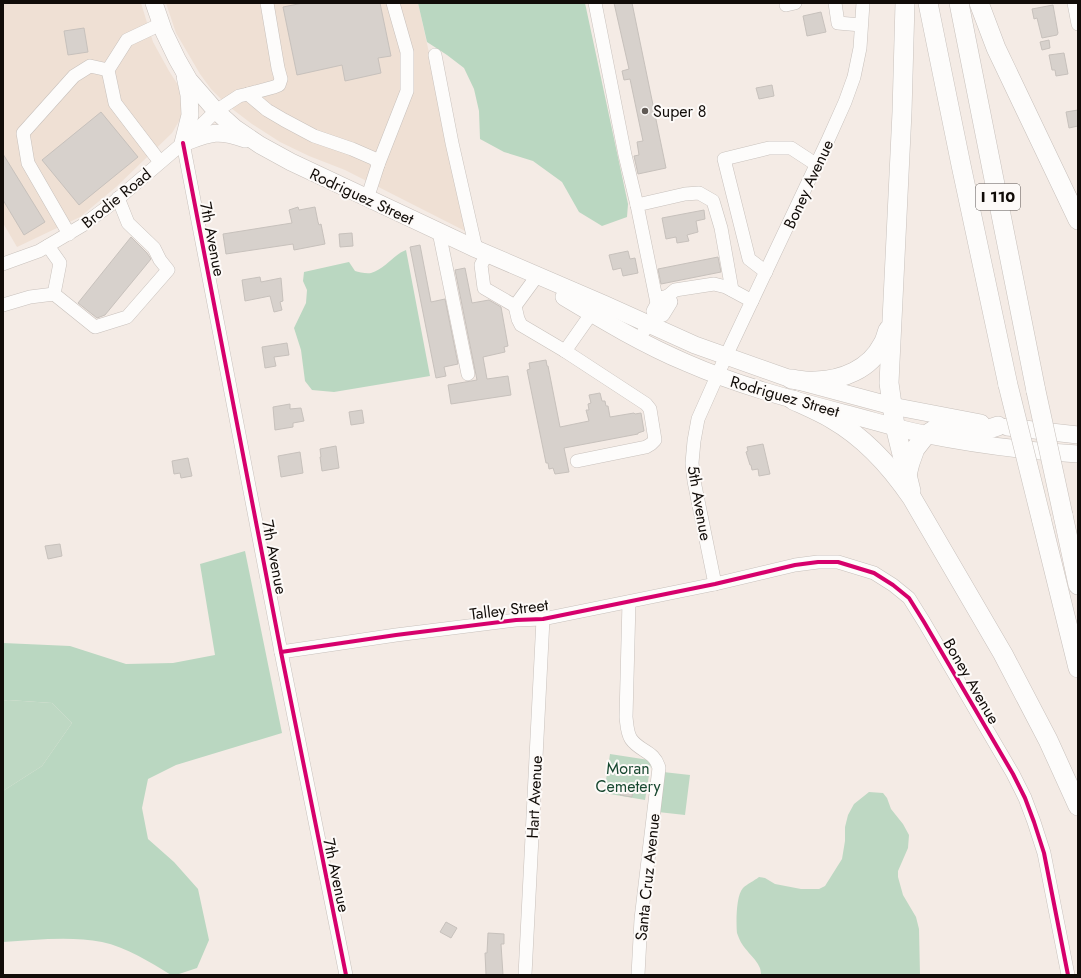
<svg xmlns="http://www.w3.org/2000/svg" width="1081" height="978" font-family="Jost,sans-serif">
<rect width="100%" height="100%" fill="#f4ebe5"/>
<!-- built -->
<g fill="#efe0d4">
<path d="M3 3H141L153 42 169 71 178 85 182 100V116L172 133 116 187 80 217 17 247 3 223Z"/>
<path d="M166 3H418L469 233 345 170 309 156 280 142 252 124 227 105 211 89 200 74 176 33Z"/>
</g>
<!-- green -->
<g fill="#bed8c3">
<path d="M8 700 52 703 72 723 42 766 3 791V701Z"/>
<path d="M610 754 649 760 651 763 645 800 604 793Z"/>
<path d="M663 772 690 775 685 815 658 812Z"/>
<path d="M869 792 883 793 887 798 891 809 903 824 909 835 908 848 898 871V877L903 895 916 917 919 929 920 975H761C762 963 748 954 742 944 740 941 738 936 737 933 736 923 736 895 743 888 747 884 754 881 759 877L765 878 775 884 801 889H819L825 886 842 859 845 841V827L848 815 854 804Z"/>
</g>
<!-- forest -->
<g fill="#bad7c1">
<path d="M418 3H585L628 204 627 217 602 226 579 212 562 182 533 161 504 152 480 139 479 111 474 89 464 68 447 55 427 42Z"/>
<path d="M406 250 430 376 334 392 312 390 305 381 301 350 294 328 306 303 307 290 303 281 304 272 349 262 355 271C359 272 366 274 371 273 385 269 393 255 406 250Z"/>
<path d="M245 551 282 733 176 765 148 779 142 808 148 839 174 862 198 889 209 940 197 968 176 975H171C150 962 126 947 102 942 71 936 34 940 3 942V791L42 766 72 723 52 703 8 700 3 701V643L70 646 126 664 173 663 215 655 200 564Z"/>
</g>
<!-- building -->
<g fill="#d7d1cc" stroke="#c7c1bc">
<path d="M303 3H380L391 56 378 58 381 73 345 81 342 65 297 75 283 7Z"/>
<path d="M614 3H632L666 168 638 174 634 156 639 155 637 142 643 141 630 79 624 80 622 71 629 69Z"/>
<path d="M1053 5 1058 33 1057 35 1042 38 1037 18 1034 19 1032 9Z"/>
<path d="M821 12 826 32 807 36 803 16Z"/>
<path d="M84 28 88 52 68 55 64 31Z"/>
<path d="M1049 40 1050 48 1042 50 1040 42Z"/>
<path d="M1064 53 1068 74 1056 76 1055 70H1052L1049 55Z"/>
<path d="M772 85 774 96 759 99 756 88Z"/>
<path d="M1078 110V126L1069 128 1066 112Z"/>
<path d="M101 112 138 157 79 205 42 160Z"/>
<path d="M3 154 45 222 24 235 3 200Z"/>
<path d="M298 207 299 210 315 207 318 222 319 225 321 224 325 244 294 250 293 244 226 254 223 234 292 223 289 210Z"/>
<path d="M704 210 705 219 696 221 698 232 687 235 689 241 677 243 676 237 666 239 662 218Z"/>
<path d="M352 233 353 246 340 247 339 234Z"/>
<path d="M131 237 147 253 151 259 105 315 97 318 78 303Z"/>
<path d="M420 245 431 302 445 299 458 364 444 367 446 376 436 378 410 247Z"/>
<path d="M628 251 630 259 635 258 638 273 623 276 621 268 613 270 609 255Z"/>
<path d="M718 257 721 272 661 284 658 269Z"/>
<path d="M465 268 472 303 489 300 501 307 508 346 504 347 505 352 483 357 487 379 508 376 511 395 451 404 448 385 477 380 455 270Z"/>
<path d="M260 277 261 282 281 278 283 301 280 302 282 310 274 312 270 296 245 301 242 280Z"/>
<path d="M287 343 289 355 274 357 276 366 265 368 262 347Z"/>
<path d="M546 360 547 366H548L560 427 589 421 586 410H589L588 404 591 403 589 395 600 393 602 401H605L606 406H608L610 417 634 413 635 414 641 413 644 431 638 433V434L564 448 569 472 555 474 553 468 549 469 548 463H546L527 370 530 369 529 363Z"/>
<path d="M290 404V409L301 408 304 421 293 423V427L275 430 273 407Z"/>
<path d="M362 410 364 423 351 425 349 412Z"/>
<path d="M763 444 770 474 759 476 758 469 752 470 751 465H750L746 452 748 451 747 447Z"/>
<path d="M336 446 339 468 322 471 320 457H321L320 449Z"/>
<path d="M300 452 303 473 281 477 278 456Z"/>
<path d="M188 458 192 476 181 478 180 473 174 474 172 461Z"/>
<path d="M60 544 62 556 48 559 45 546Z"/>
<path d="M622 787 633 789 632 797 620 795Z"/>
<path d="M446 922 457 928 451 938 440 932Z"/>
<path d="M488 933 504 934V944H501L503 975H486L485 953H487Z"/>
</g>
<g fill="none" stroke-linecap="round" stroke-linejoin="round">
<defs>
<g id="minor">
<path d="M595 3 625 155 637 205"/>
<path d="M835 3 838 23 861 25"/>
<path d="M1074 3 1078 24"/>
<path d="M786 5 795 3"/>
<path d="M435 55 452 143 476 249"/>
<path d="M248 94 274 87 279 85 281 79 278 68 267 3"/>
<path d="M183 143 281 652 346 975"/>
<path d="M160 162 115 103 108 70 127 40 161 24"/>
<path d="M378 165 407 91V52L393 3"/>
<path d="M439 232 468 374"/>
<path d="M69 234 28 163 23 133 74 76 90 66 108 70"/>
<path d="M48 246 60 263 54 294"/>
<path d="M487 254 481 265 484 288 515 306"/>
<path d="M3 264 39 251 83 225 114 202 183 143 216 111 239 96 248 94 267 110 284 120 314 136 352 149 375 159 378 165 367 199"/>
<path d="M766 272 749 259 724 159 769 148H791L817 165"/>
<path d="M537 276 515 306 518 319 521 325 565 351"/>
<path d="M668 296 675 290 714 284 726 287 752 301"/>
<path d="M657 303 637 205 685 194 699 193 713 201 721 228 732 290"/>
<path d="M3 305 30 297 54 294 95 327 127 317 168 270 160 260 154 248 128 223 118 198"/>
<path d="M644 331C649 322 652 317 663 315L671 302 668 296 660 298 653 311 655 317"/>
<path d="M577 461 646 447 651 444 655 440 650 409 646 404 565 351 596 307"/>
<path d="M715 584 694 481 692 463 694 441 698 419 726 356 828 140 845 102 854 77 860 48 863 3"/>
<path d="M629 602 626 717C627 725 627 733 631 739 640 752 655 751 659 768L641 919 638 975"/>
<path d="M281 652 396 635 516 620 543 619 715 584 795 565 818 562H838L874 573 893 585 909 598 924 622 1013 774 1025 798 1034 822 1044 853 1068 975"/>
<path d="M525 975 543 619"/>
</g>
<g id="major">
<path d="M154 3 164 32 177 59 189 80 216 111 235 128 260 145 291 162 476 249 604 304 695 345 791 379 892 406 981 423"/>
<path d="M185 76 189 95 190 115 183 143C210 133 217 129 245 139"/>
<path d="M564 297C604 321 644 345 687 363 737 385 790 399 843 413 871 420 899 429 928 435 978 445 1027 451 1078 454"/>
<path d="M1007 427 1078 435"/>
</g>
<g id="highway">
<path d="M905 3 902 112 889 383 895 426 911 491"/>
<path d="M928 3 961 165 1008 385"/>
<path d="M959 3 1036 391"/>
<path d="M979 3 996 48 1078 220"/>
<path d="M791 379C799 380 808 382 816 381 842 380 870 369 882 345 885 341 886 335 888 330"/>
<path d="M793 400C806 406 820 412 832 419 865 438 891 467 912 498L1003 654 1048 740 1078 806"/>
<path d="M907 475 910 463 915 449 926 435 940 426 983 431 998 426"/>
<path d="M1063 515 1078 585"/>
<path d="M1041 518 1078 668"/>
</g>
</defs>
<!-- minor casing -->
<use href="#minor" stroke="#c8c1bc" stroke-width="14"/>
<!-- major casing -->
<use href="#major" stroke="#c8c1bc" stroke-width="18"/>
<!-- highway casing -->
<use href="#highway" stroke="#c8c1bc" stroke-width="20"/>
<!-- minor -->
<use href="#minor" stroke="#fdfcfb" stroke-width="13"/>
<!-- major -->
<use href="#major" stroke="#fdfcfb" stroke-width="17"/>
<!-- highway -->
<use href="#highway" stroke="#fdfcfb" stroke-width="19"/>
<defs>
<g id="highway-bridge">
<path d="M1008 385 1041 518"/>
<path d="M1036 391 1063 515"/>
</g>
</defs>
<!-- highway-bridge casing -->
<use href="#highway-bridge" stroke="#c8c1bc" stroke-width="20" stroke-linecap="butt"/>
<!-- highway-bridge -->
<use href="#highway-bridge" stroke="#fdfcfb" stroke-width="19"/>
<defs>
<g id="cycleway">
<path d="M183 143 281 652 346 975"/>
<path d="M281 652 396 635 516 620 543 619 715 584 795 565 818 562H838L874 573 893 585 909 598 924 622 1013 774 1025 798 1034 822 1044 853 1068 975"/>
</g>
</defs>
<!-- cycleway casing -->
<use href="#cycleway" stroke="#fdfaf8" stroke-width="6"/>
<!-- cycleway -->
<use href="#cycleway" stroke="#d6006c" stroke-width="4"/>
</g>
<!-- markers -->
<circle fill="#605a55" stroke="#fdfaf8" stroke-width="1.5" cx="645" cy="111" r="4"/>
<g text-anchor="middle" stroke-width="4" stroke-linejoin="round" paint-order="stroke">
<!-- shield labels -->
<rect fill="#fdfaf8" stroke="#585350" stroke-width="1" x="976" y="184" width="44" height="26" rx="3"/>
<g font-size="15" font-weight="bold" fill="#110c08">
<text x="998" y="202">I 110</text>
</g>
<!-- poi labels -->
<g font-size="16" fill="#110c08" stroke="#fdfaf8" text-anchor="start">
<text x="653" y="117">Super 8</text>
</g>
<!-- street labels -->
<g font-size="16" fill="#110c08" stroke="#fdfaf8">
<text transform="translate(808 184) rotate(-65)" y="6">Boney Avenue</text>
<text transform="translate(362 196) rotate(25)" y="6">Rodriguez Street</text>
<text transform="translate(116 198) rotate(-39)" y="6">Brodie Road</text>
<text transform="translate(213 239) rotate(79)" y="6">7th Avenue</text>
<text transform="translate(785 396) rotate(16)" y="6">Rodriguez Street</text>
<text transform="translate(700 503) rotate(80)" y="6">5th Avenue</text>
<text transform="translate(275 557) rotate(79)" y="6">7th Avenue</text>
<text transform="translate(509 609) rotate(-7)" y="6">Talley Street</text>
<text transform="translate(972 681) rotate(60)" y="6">Boney Avenue</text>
<text transform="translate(534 797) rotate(-87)" y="6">Hart Avenue</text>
<text transform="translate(337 875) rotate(78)" y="6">7th Avenue</text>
<text transform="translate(647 877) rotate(-84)" y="6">Santa Cruz Avenue</text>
</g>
<!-- park labels -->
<g font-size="16" fill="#184830" stroke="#fdfaf8">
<text x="628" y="774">Moran<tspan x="628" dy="18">Cemetery</tspan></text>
</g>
</g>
<!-- border -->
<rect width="1081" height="978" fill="none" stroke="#110c08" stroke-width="8"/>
</svg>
